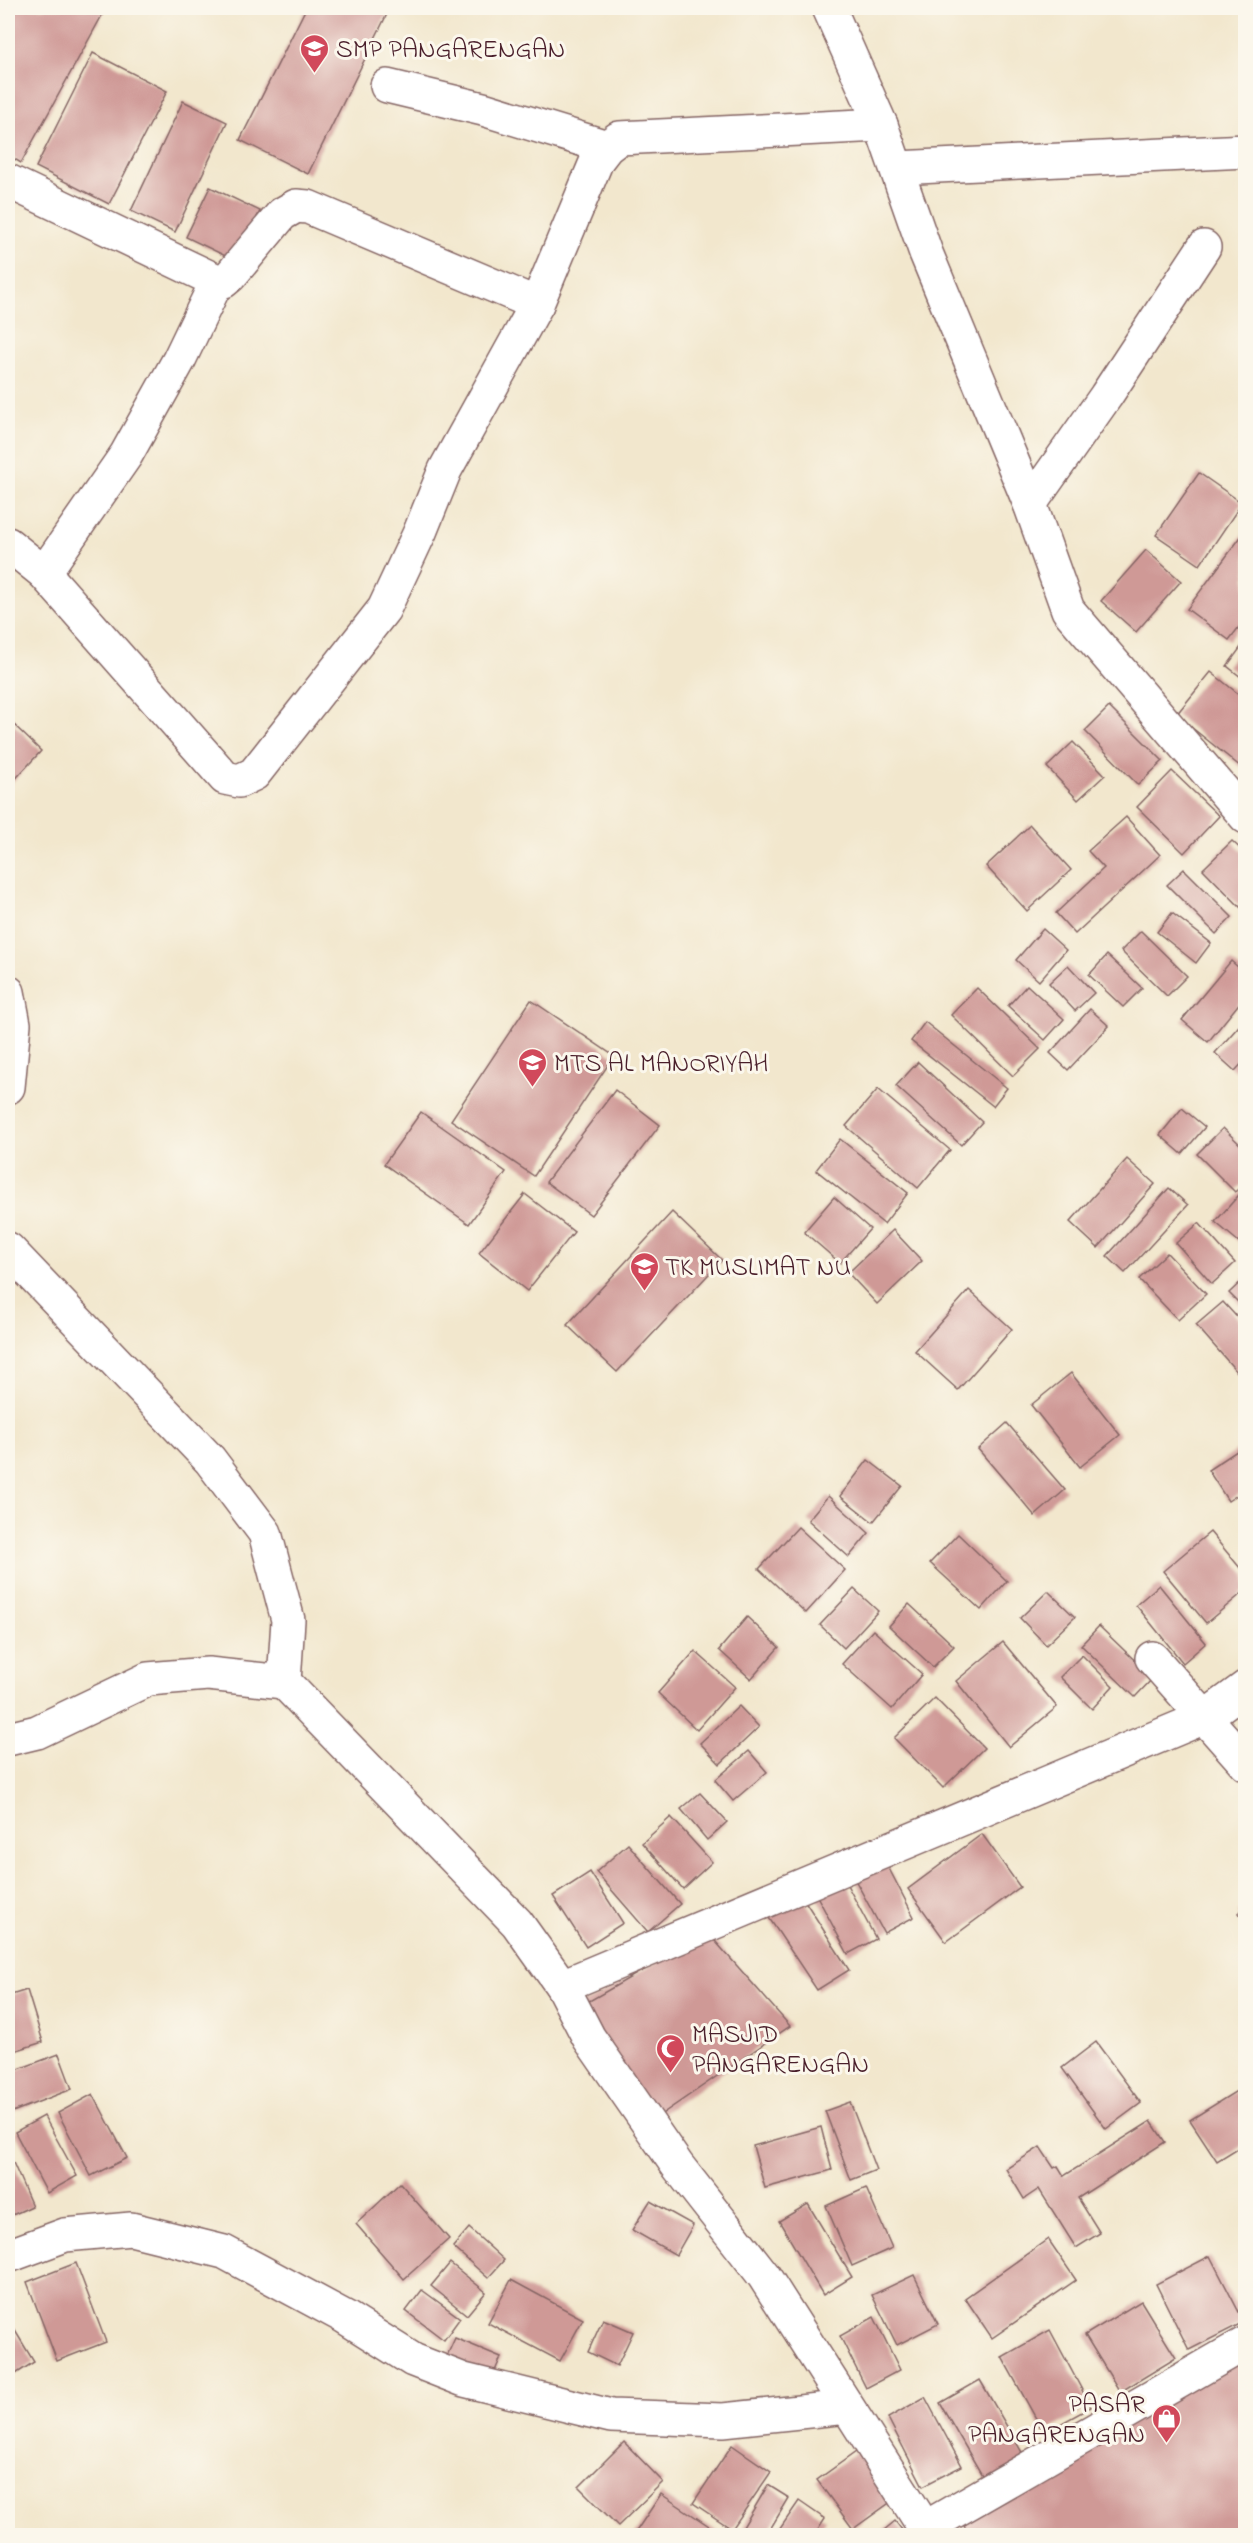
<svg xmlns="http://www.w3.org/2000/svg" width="1253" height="2543" font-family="'Indie Flower',sans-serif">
<rect width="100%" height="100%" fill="#fbf7ec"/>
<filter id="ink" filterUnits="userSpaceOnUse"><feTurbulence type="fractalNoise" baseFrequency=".0167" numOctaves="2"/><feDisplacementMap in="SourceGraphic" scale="12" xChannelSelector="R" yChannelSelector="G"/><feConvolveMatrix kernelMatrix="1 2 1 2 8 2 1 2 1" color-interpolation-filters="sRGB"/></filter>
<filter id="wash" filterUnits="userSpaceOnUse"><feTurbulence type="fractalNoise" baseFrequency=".008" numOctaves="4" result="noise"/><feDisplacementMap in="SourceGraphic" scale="24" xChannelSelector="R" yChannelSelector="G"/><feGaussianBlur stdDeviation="1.35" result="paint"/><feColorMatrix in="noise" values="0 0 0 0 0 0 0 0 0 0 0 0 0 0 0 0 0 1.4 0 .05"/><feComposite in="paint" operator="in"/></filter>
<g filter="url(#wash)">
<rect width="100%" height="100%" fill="#f2e7cd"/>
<g id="blocks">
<!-- building -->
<g fill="#cf9996">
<path d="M9 8H106L21 163 8 155Z"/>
<path d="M306 8H390L308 174 240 140Z"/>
<path d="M93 53 167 91 109 204 36 167Z"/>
<path d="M183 101 227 122 175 232 131 211Z"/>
<path d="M210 187 260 211 236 261 186 237Z"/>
<path d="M1199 473 1242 503 1200 565 1156 535Z"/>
<path d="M1246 530V618L1229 640 1187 609Z"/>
<path d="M1146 550 1181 581 1136 632 1101 601Z"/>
<path d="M1241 647 1246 651V681L1227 666Z"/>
<path d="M1211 672 1246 700V761L1241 767 1176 715Z"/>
<path d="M1109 707 1163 761 1138 785 1085 731Z"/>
<path d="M8 719 41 751 8 787Z"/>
<path d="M1073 742 1105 775 1078 800 1047 767Z"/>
<path d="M1172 771 1219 816 1184 853 1137 807Z"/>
<path d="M1126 817 1160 855 1075 934 1056 913 1104 868 1088 851Z"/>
<path d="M1030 825 1071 870 1027 911 986 866Z"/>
<path d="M1232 841 1246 854V908L1243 910 1203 869Z"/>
<path d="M1184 869 1232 917 1216 934 1167 885Z"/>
<path d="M1172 913 1211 943 1196 963 1157 932Z"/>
<path d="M1043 929 1066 950 1039 981 1016 960Z"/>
<path d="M1141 931 1187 976 1167 996 1121 951Z"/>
<path d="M1107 955 1142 988 1123 1007 1089 975Z"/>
<path d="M1231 961 1246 974V995L1208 1042 1182 1020Z"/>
<path d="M1068 965 1094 993 1075 1011 1049 983Z"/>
<path d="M1027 985 1064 1019 1045 1040 1008 1006Z"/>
<path d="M977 988 1040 1049 1013 1076 951 1015Z"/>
<path d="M531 1000 614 1056 534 1176 451 1120Z"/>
<path d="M1090 1009 1109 1026 1068 1070 1050 1053Z"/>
<path d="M1246 1018V1059L1235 1071 1215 1053Z"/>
<path d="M925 1022 1007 1088 993 1106 911 1041Z"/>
<path d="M918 1062 982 1122 961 1145 896 1086Z"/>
<path d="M878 1089 950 1150 918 1188 846 1126Z"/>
<path d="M615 1090 660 1125 591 1215 546 1182Z"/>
<path d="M1182 1108 1205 1127 1182 1154 1160 1135Z"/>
<path d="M421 1112 506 1172 469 1224 384 1164Z"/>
<path d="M1223 1128 1246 1150V1181L1235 1192 1197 1154Z"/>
<path d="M840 1139 908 1193 884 1224 816 1170Z"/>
<path d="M1127 1159 1155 1184 1098 1248 1070 1222Z"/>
<path d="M1246 1187V1248L1215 1222Z"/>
<path d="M1169 1188 1188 1205 1125 1273 1107 1256Z"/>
<path d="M525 1194 574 1232 527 1291 479 1253Z"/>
<path d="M834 1197 870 1229 840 1263 804 1232Z"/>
<path d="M672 1212 722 1260 617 1372 567 1325Z"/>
<path d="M1199 1223 1235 1263 1212 1284 1176 1243Z"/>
<path d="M893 1230 922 1261 877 1304 848 1273Z"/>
<path d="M1167 1253 1206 1294 1178 1320 1139 1279Z"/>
<path d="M1246 1277V1310L1229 1293Z"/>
<path d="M969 1290 1012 1329 958 1390 915 1351Z"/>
<path d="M1223 1302 1246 1327V1367L1238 1373 1196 1325Z"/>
<path d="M1071 1373 1120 1435 1080 1467 1031 1405Z"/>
<path d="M1007 1423 1065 1490 1035 1516 978 1449Z"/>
<path d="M1246 1445V1489L1228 1501 1208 1470Z"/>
<path d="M868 1460 902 1486 873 1522 840 1496Z"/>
<path d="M828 1496 869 1533 849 1557 808 1520Z"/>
<path d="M798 1527 845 1570 806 1613 759 1569Z"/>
<path d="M1210 1532 1246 1575V1590L1206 1623 1163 1571Z"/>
<path d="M958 1534 1007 1581 981 1610 930 1563Z"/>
<path d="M1159 1585 1206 1643 1183 1663 1136 1605Z"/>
<path d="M854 1589 878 1611 844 1648 820 1625Z"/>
<path d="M1048 1591 1075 1617 1046 1645 1020 1618Z"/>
<path d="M909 1604 954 1646 933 1667 889 1626Z"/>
<path d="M747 1617 779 1647 751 1679 719 1650Z"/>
<path d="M1099 1626 1153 1678 1135 1697 1081 1645Z"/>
<path d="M873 1630 922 1674 892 1709 842 1664Z"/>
<path d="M1003 1642 1057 1707 1009 1747 956 1681Z"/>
<path d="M695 1651 735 1687 697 1730 658 1693Z"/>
<path d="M1082 1655 1113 1686 1092 1709 1060 1677Z"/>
<path d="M935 1698 984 1748 943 1788 894 1738Z"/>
<path d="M739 1706 759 1727 720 1764 700 1743Z"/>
<path d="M749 1751 767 1772 733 1801 715 1780Z"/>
<path d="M700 1793 727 1822 707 1840 681 1809Z"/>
<path d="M671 1817 712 1862 683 1889 642 1843Z"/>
<path d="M982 1834 1020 1887 946 1942 908 1889Z"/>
<path d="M628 1844 680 1904 648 1932 596 1872Z"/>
<path d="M883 1857 914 1917 884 1933 852 1874Z"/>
<path d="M590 1872 623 1923 586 1947 553 1896Z"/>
<path d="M845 1881 876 1939 848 1954 817 1896Z"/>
<path d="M798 1890 849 1970 817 1990 765 1912Z"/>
<path d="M1246 1907V1923L1238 1913Z"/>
<path d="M708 1933 790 2026 653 2120 577 2008Z"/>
<path d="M27 1990 43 2042 8 2053V1996Z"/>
<path d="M1096 2042 1141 2103 1106 2129 1062 2068Z"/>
<path d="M59 2054 72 2089 10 2113 8 2106V2073Z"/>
<path d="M1246 2085V2143L1217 2161 1190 2120Z"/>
<path d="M93 2094 127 2158 91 2176 58 2113Z"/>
<path d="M850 2102 876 2170 851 2180 825 2111Z"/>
<path d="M44 2116 77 2176 47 2193 15 2132Z"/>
<path d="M1151 2121 1165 2142 1078 2198 1100 2233 1076 2248 1039 2189 1024 2199 1006 2169 1040 2147 1054 2168 1058 2166 1064 2176Z"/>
<path d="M821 2127 832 2170 765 2188 753 2146Z"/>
<path d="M8 2151 32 2206 8 2217Z"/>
<path d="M400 2183 449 2239 404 2279 356 2224Z"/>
<path d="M866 2188 892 2248 852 2266 826 2206Z"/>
<path d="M650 2201 693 2225 676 2255 632 2230Z"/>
<path d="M808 2204 852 2277 823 2295 779 2221Z"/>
<path d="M469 2228 504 2260 488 2278 453 2247Z"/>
<path d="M1048 2239 1076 2280 992 2338 965 2298Z"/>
<path d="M1210 2256 1244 2322 1189 2350 1156 2284Z"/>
<path d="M76 2263 106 2342 57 2361 27 2282Z"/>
<path d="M450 2263 486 2292 467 2315 431 2286Z"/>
<path d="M914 2275 938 2324 897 2345 872 2295Z"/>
<path d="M511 2280 583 2319 560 2361 488 2323Z"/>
<path d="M422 2290 460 2318 444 2340 406 2311Z"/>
<path d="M1141 2301 1176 2358 1120 2392 1085 2335Z"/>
<path d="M874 2317 900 2370 866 2388 840 2336Z"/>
<path d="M8 2319 34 2362 8 2379Z"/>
<path d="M603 2319 633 2332 617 2366 588 2352Z"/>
<path d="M1050 2330 1091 2407 1044 2433 1002 2357Z"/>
<path d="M455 2338 501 2357 492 2378 446 2358Z"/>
<path d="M1237 2358 1246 2371V2536H970L959 2517Z"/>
<path d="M980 2380 1027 2461 987 2484 940 2403Z"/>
<path d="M925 2397 962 2466 923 2486 888 2418Z"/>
<path d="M624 2442 663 2482 618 2526 579 2487Z"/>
<path d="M732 2445 771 2472 732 2529 693 2503Z"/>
<path d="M863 2447 899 2496 853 2529 817 2480Z"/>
<path d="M768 2485 789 2498 766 2536H757L743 2527Z"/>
<path d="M661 2494 724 2536H633Z"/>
<path d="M799 2501 825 2519 814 2536H775Z"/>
<path d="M895 2521 907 2536H877Z"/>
</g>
</g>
</g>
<g filter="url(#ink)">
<use href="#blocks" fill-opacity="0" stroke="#856564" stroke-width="1.5"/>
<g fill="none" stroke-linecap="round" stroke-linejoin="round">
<defs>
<g id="minor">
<path d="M829 8 881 125 926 253 1030 504 1068 610 1246 817"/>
<path d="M387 86 483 109 607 147"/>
<path d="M897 168 1246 151"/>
<path d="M8 181 217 281 179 360 126 455 44 573"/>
<path d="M217 281H224L231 275 282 214 296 206 308 207 537 304"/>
<path d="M1030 504 1106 396 1204 247"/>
<path d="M8 544 44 573 225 778 239 781 254 774 384 609 420 532 445 470 537 304 597 160 607 147 619 138 881 125"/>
<path d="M8 992 14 1024 8 1087"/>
<path d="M8 1249 210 1460 265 1533 288 1620 284 1682 517 1923 562 1986 589 2038 677 2165 764 2276 930 2536"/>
<path d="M1152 1658 1246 1764"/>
<path d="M8 1739 37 1732 148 1679 208 1674 284 1682"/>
<path d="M562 1986 1205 1717 1246 1687"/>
<path d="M8 2256 65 2235 131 2229 224 2252 345 2317 413 2360 464 2380 611 2416 723 2420 847 2407"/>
<path d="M925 2528 1246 2343"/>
</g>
</defs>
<!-- minor casing -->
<use href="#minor" stroke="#856564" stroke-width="36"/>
<!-- minor -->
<use href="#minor" stroke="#fff" stroke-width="33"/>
</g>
</g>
<!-- icons -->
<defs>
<symbol id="school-pin" viewBox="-11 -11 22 30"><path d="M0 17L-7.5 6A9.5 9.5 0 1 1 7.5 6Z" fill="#d1495b" stroke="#fbf7ec"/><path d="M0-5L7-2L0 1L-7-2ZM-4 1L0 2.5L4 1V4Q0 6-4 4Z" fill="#fff"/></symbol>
<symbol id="mosque-pin" viewBox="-11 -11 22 30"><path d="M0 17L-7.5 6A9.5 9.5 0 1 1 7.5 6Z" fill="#d1495b" stroke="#fbf7ec"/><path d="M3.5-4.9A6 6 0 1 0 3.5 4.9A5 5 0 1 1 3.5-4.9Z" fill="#fff"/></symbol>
<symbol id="shop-pin" viewBox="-11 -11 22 30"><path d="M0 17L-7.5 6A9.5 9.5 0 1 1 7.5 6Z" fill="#d1495b" stroke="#fbf7ec"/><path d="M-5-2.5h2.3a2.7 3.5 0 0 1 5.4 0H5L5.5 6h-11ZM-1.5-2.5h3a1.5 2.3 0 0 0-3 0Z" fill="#fff"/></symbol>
</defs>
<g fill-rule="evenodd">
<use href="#school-pin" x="298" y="32" width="33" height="45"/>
<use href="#school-pin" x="516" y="1046" width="33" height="45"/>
<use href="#school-pin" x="628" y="1250" width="33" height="45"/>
<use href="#mosque-pin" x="654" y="2032" width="33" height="45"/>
<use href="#shop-pin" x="1150" y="2402" width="33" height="45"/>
</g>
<g text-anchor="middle" stroke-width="6" stroke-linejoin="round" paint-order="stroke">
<!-- poi labels -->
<g font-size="26" fill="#4a1f2b" stroke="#fbf7ec" text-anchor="start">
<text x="336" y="57">SMP PANGARENGAN</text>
<text x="554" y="1071">MTS AL MANORIYAH</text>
<text x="665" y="1275">TK MUSLIMAT NU</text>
<text x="692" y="2042">MASJID<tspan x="692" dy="30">PANGARENGAN</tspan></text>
<text x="1145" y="2412" text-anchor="end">PASAR<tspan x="1145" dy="30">PANGARENGAN</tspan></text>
</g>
</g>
<!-- margin -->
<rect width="1253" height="2543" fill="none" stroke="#fbf7ec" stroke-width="30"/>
</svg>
